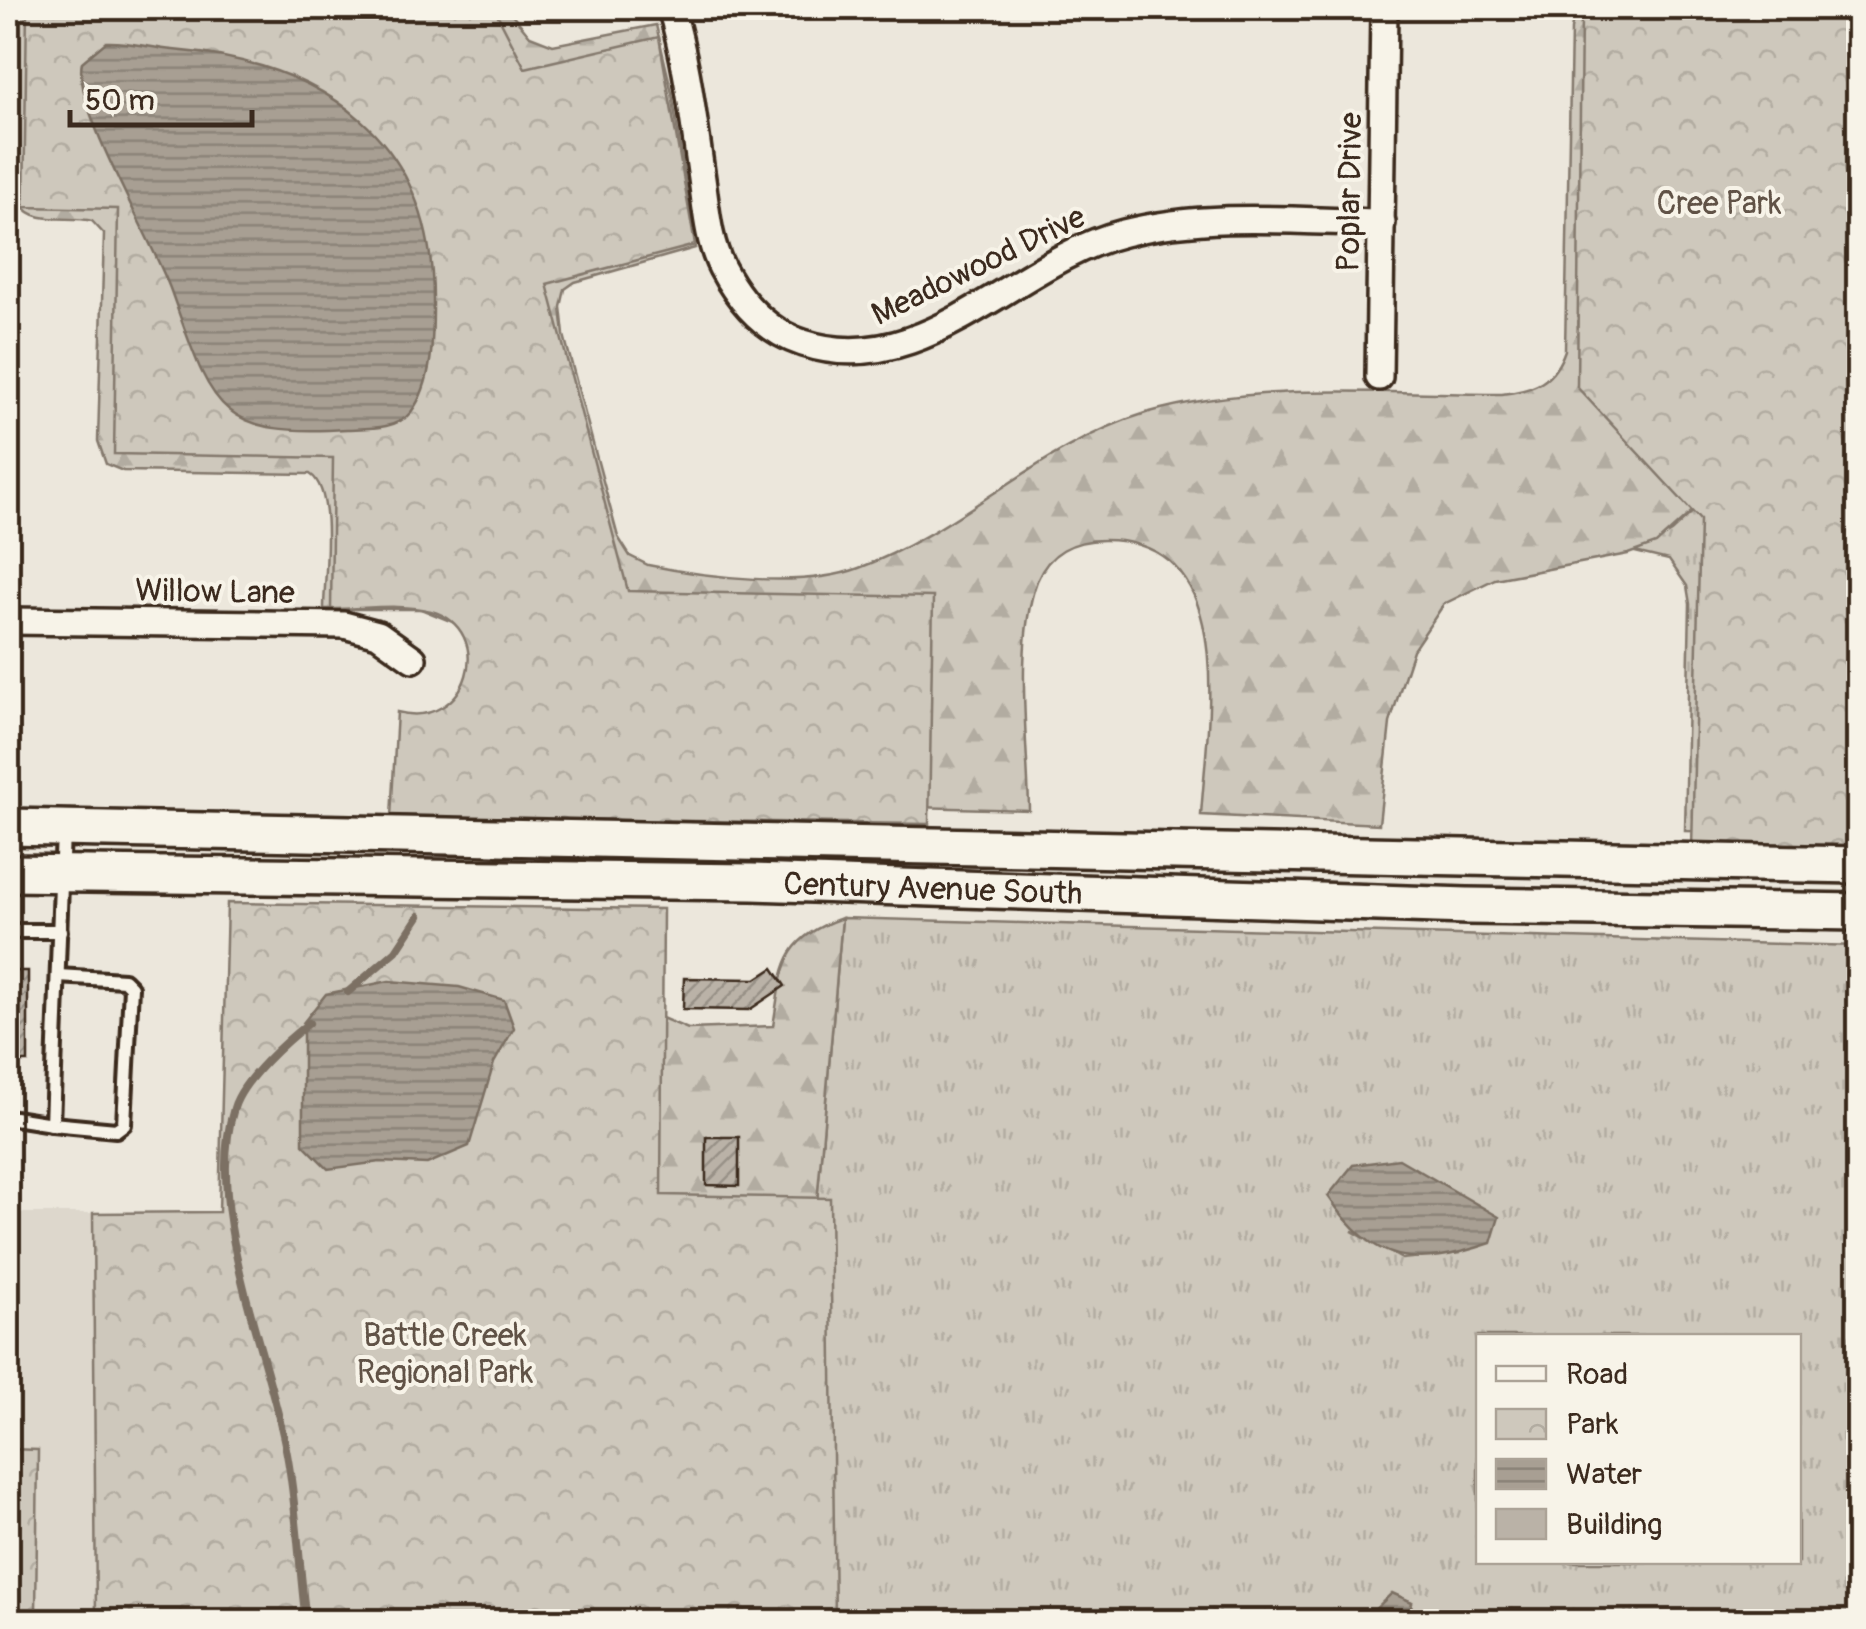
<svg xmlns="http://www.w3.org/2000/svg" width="1866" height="1629" font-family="Pangolin,sans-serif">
<defs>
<pattern id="grass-tufts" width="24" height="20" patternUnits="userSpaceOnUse" patternTransform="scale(2.5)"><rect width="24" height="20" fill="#cec8bc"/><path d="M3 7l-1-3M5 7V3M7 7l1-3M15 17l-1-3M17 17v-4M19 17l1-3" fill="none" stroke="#b2aca1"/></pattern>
<pattern id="forest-firs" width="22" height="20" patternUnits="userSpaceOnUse" patternTransform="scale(2.5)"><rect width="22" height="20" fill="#cec8bc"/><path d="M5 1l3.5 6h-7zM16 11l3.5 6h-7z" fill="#b2aca1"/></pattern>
<pattern id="park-crowns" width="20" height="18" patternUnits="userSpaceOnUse" patternTransform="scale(2.5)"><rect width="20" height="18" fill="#cec8bc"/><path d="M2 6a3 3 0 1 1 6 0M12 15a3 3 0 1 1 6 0" fill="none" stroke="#b2aca1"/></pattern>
<pattern id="water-rules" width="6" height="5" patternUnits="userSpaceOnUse" patternTransform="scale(2.5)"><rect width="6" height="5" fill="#a89f93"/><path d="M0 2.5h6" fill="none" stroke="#8a8277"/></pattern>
<pattern id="building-hatch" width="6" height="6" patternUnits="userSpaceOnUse" patternTransform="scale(2.5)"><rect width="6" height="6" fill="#bab2a7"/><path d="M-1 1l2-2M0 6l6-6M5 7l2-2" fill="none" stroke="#989187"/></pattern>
</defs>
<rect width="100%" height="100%" fill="#ece7dc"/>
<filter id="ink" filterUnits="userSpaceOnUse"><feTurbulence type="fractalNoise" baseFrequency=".01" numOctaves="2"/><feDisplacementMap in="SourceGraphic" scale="20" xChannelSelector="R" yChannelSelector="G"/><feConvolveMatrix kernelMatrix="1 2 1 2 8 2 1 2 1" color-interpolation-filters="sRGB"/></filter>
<g filter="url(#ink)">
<!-- built -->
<path fill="#ddd7cc" d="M8 1213H93L96 1621H8Z"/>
<!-- grass -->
<g fill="url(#grass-tufts)" stroke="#84796d" stroke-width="2.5" fill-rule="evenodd">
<path d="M1700 505 1753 832 1685 831 1690 604 1687 586 1669 560 1635 552 1671 532Z"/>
<path d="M842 918 1858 946V1621H1408L1412 1602 1392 1594 1363 1622 641 1621 815 1225ZM1352 1231 1461 1253 1402 1259ZM1478 1336H1798V1562H1478Z"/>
</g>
<!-- forest -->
<g fill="url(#forest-firs)" stroke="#84796d" stroke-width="2.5">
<path d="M14 8H249L354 428 455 623 421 609H324C324 578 337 491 310 474L123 471 106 464 98 441 104 234 92 221C69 215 35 226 21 204L12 135Z"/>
<path d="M468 8H507L530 36 553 45 656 25 672 93 695 248 575 282 565 289 561 307 564 335 618 537 630 556 648 565C705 577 804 589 859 568 962 530 1040 445 1146 413 1254 381 1390 394 1502 394 1535 390 1554 382 1565 350L1571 29 1575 13 1585 8 1858 11V414L1699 505 1656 544 1628 554 1495 579 1444 604 1413 650 1400 690 1390 723 1379 824 1201 815C1207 723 1242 540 1104 540 1074 540 1049 552 1037 581 1014 643 1028 743 1029 810L914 807 639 655Z"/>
<path d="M842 918 815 1225 258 1230 636 1007 688 1029 773 1026C783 968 780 939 842 918Z"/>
</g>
<!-- park -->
<g fill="url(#park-crowns)" stroke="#84796d" stroke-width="2.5">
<path d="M27 8H494L525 68 659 37 695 245 547 284 628 591 933 597 929 824 391 817 397 712C470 731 497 629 431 611 401 603 362 609 331 609L333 458 114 454 118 209 24 207Z"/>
<path d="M1581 15 1858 20V850L1692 848 1700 520 1577 387Z"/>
<path d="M227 903 663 909 661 1195 830 1198 835 1621H96L93 1213 219 1212Z"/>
<path d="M8 1449 38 1450 36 1613 8 1612Z"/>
</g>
<!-- water -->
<g fill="url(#water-rules)" stroke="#7c7064" stroke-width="2.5">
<path d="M106 42C128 41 151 48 173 50 326 63 434 139 433 303 433 338 433 383 411 412 397 430 367 428 347 429 215 438 212 405 171 291 152 238 72 107 82 62Z"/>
<path d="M389 981 459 987 504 1000 514 1028 494 1063 469 1146 427 1164 380 1162 328 1169 303 1144V1023L326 994Z"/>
<path d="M1399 1159 1499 1217 1491 1243C1414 1269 1375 1265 1328 1196L1353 1165Z"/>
<path d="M1392 1593 1412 1602 1408 1621H1363Z"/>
</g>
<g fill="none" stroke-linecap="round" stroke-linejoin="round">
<!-- stream -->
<g stroke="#7c7064" stroke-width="8">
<path d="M348 992 396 951 419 916"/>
<path d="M306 1622C299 1566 297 1508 287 1454 269 1353 203 1209 234 1108 242 1080 287 1040 309 1023"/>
</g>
</g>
<!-- building -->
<g fill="url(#building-hatch)" stroke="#3b2a1e" stroke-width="2.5">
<path d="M773 968 785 986 749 1010 683 1009 684 978 756 979Z"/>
<rect x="8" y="971" width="20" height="91"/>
<path d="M706 1137H739V1186L706 1185Z"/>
</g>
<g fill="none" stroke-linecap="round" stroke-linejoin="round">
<defs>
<g id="lane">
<path d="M8 931H60"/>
<path d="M8 1117 52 1124 63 831"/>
<path d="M52 1124 116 1130 124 1124 131 987 124 980 58 976"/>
</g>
<g id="street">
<path d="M671 8C687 61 693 117 701 172 706 204 707 239 722 268 740 302 766 331 803 343 924 383 1015 260 1124 233 1208 212 1296 221 1382 223"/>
<path d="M1379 377 1384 8"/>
<path d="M8 621 344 625 378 634 413 659"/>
</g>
<g id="secondary">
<path d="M8 827C625 834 1241 858 1858 865"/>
<path id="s1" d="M8 873 752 882 1467 906 1858 912"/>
</g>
</defs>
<!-- lane casing -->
<use href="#lane" stroke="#3b2a1e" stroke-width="20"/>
<!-- street casing -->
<use href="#street" stroke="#3b2a1e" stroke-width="32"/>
<!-- secondary casing -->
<use href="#secondary" stroke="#3b2a1e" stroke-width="42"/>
<!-- lane -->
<use href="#lane" stroke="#f7f3e8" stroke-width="12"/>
<!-- street -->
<use href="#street" stroke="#f7f3e8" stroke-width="25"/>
<!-- secondary -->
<use href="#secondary" stroke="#f7f3e8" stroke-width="35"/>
</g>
</g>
<g text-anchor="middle" stroke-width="8" stroke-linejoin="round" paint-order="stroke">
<!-- street labels -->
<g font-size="32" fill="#3b2a1e" stroke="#f7f3e8">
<text transform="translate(1349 192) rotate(-89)" y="11">Poplar Drive</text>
<text transform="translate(978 265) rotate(-26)" y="11">Meadowood Drive</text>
<text transform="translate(215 591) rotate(1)" y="11">Willow Lane</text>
<text dy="11" stroke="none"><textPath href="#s1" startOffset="925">Century Avenue South</textPath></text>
</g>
<!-- park labels -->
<g font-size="32" fill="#605246" stroke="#f7f3e8">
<text x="1719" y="214">Cree Park</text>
<text x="445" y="1346">Battle Creek<tspan x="445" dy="37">Regional Park</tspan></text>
</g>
</g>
<!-- margin -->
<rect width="1866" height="1629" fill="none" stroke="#f7f3e8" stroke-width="40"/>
<rect x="20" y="20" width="1826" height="1589" fill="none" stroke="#3b2a1e" stroke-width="4" filter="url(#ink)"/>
<!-- legend -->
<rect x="1476" y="1334" width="325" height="230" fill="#f7f3e8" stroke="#aca397" stroke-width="2.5"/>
<rect x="1496" y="1366" width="50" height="15" fill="#f7f3e8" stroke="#aca397" stroke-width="2.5"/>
<text x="1566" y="1384" font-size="30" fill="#3b2a1e">Road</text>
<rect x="1496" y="1409" width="50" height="30" fill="url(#park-crowns)" stroke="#aca397" stroke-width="2.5"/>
<text x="1566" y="1434" font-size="30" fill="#3b2a1e">Park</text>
<rect x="1496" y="1459" width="50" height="30" fill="url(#water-rules)" stroke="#aca397" stroke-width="2.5"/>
<text x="1566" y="1484" font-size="30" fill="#3b2a1e">Water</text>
<rect x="1496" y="1509" width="50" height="30" fill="#bab2a7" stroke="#aca397" stroke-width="2.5"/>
<text x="1566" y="1534" font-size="30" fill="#3b2a1e">Building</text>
<!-- scale -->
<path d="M70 110v15h182v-15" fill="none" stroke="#3b2a1e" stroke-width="5"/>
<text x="85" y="110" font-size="30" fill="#3b2a1e" stroke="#f7f3e8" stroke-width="8" paint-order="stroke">50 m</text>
</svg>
